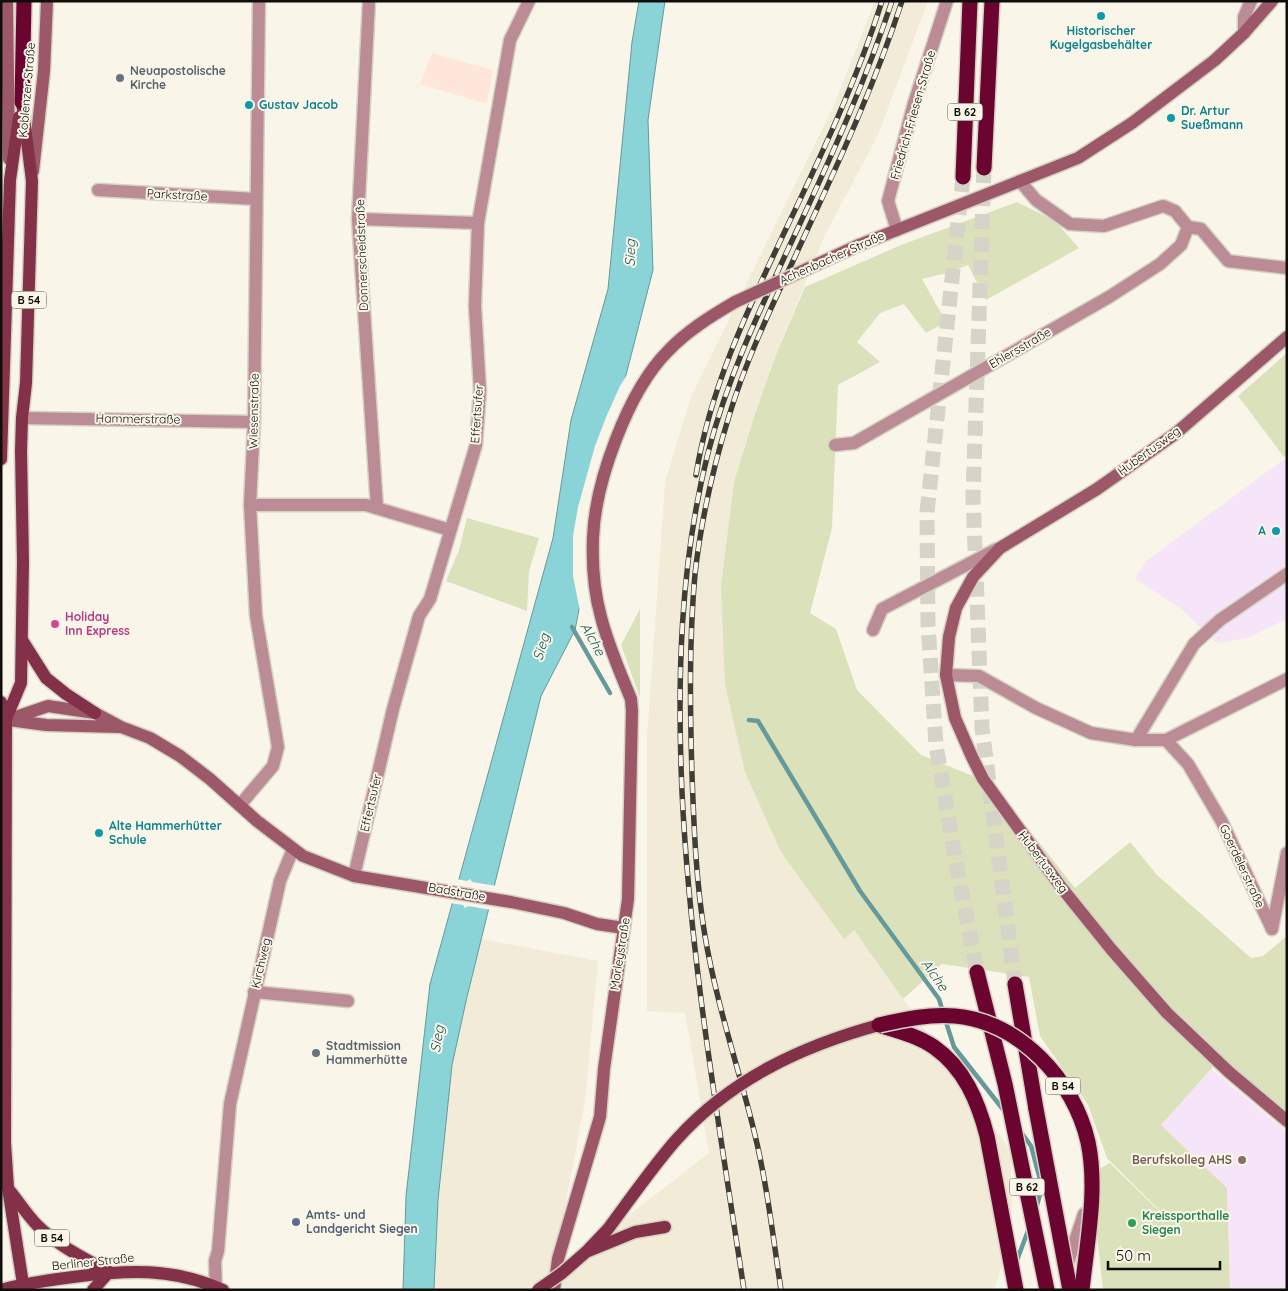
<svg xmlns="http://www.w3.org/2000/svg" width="1288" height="1291" font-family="Quicksand,sans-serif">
<rect width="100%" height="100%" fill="#f9f6e9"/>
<!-- built -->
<path fill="#f1ebd7" d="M875 1H928L878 135 824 237 776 355 755 414 734 482 721 585 843 939 854 930 1011 1151 1012 1235 996 1284 993 1290H435L438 1200 452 1065 481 939 598 961 585 1101 552 1275 709 1153 685 1013 647 1011V738L665 482 691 397 833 107Z"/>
<!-- industrial -->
<path fill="#fee6db" d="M432 53 493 70 487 104 420 84Z"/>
<!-- education -->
<g fill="#f6e5f8">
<path d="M1287 457V619L1247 638 1217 643 1180 608 1135 579 1146 561Z"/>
<path d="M1211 1069 1287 1132V1290H1230L1227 1188 1161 1125Z"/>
</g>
<!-- green -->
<g fill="#dbe1ba">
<path d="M1017 202 1055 221 1079 248 986 300 968 265 947 273 922 279 946 322 926 333 904 304 880 313 857 342 880 362 838 385 832 528 810 613 836 629 857 690 921 755 993 784 1075 888 1130 842 1157 875 1251 958 1263 956 1287 936V1114L1218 1058 1211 1069 1161 1125 1227 1188 1230 1290H1103L1097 1235V1170L1110 1163 1160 1212 1165 1221 1160 1211 1107 1158 1088 1105 1040 1036 1029 977 942 964 903 999 854 930 844 939 781 852 745 772 725 684 721 585 734 482 755 414 776 355 805 287 901 245Z"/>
<path d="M1287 353V455L1284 457 1238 396Z"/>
<path d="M467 518 539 538 529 571 527 611 446 581 459 550Z"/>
<path d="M640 609V698L621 645Z"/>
</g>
<!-- water -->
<path fill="#8ad4d8" stroke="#65999a" d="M639 1H665L648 120 653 270 624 383 575 630 541 696 467 997 452 1065 438 1200 434 1290H403L406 1196 430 984 553 538 571 420 608 289 632 42Z"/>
<!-- pier -->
<g fill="#f9f6e9">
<path d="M630 370 593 556 582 610 580 611 573 576V536L578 507 595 446 607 415 620 386Z"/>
<path d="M456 879 467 881 470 879 472 882 497 886 491 910 468 906 465 908 463 905 450 903Z"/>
</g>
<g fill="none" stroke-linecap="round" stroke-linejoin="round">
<!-- stream -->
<g stroke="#65999a" stroke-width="4.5">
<path d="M572 627 610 693"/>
<path d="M749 720 758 721 860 891 939 999 943 1012"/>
<path d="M945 1019 954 1047 1005 1112"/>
<path d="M1021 1132 1031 1146 1042 1187 1036 1209"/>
<path d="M1016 1263 1029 1228"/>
</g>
<!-- highway-tunnel -->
<g stroke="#d6d3c8" stroke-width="15" stroke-dasharray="15 8" stroke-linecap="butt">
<path d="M984 168 973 496 982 728 1015 984"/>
<path d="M963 177 927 512 928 625 936 745 955 857 977 972"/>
</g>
<defs>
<g id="street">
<path d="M369 1 358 219 377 508"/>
<path d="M1244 33V17L1251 1"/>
<path d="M1020 181 1036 200 1070 224 1104 226 1163 206 1175 211 1188 227 1201 229 1228 261 1287 268"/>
<path d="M98 190 256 199"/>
<path d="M358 219 478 223"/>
<path d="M897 230 888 201 914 103 947 1"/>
<path d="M22 418 254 422"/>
<path d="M835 445 854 443 1109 297 1160 264 1181 245 1188 227"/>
<path d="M250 505H366L450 530"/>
<path d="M873 630 882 609 997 549"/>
<path d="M946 675 979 676 1036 708 1091 733 1136 740H1166L1287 679"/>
<path d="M1136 740 1194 644 1220 620 1287 574"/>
<path d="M1166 740 1188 764 1222 822 1272 929"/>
<path d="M240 805 273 766 278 747 256 616 250 505 254 422 259 1"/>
<path d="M354 876 393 709 419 616 430 599 476 445 480 390 475 306 478 223 510 40 529 1"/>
<path d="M1272 929 1287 853"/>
<path d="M254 992 348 1001"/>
<path d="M1066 1268 1084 1214"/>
<path d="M216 1290 215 1261 218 1251 230 1104 280 881 293 849"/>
</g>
<g id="secondary">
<path d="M7 1 9 159"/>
<path d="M33 171 44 71 47 1"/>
<path d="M859 245 1078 158 1132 123 1215 60 1244 33 1272 1"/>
<path d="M1287 337 1175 434 1097 489 1000 548 973 577 956 608 949 637 946 675 955 718 972 757 983 779 1061 887 1111 949 1167 1013 1229 1072 1287 1121"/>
<path d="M9 720 46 725 119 727"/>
<path d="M1 722 48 706 95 713 121 727 150 738 180 756 210 779 257 821 303 856 354 876 511 902 564 913 597 924 624 928"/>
<path d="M554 1290 558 1259 600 1117 604 1069 628 899 632 711 631 699C620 672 608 645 601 617 594 592 592 564 593 538 595 482 628 391 668 351 687 331 711 316 735 302"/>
</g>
<g id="primary">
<path d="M1 459 10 180 19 117"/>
<path d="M22 640 46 678 66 694 95 713"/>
<path d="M1 702 6 719 5 1143 8 1188 23 1284"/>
<path d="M6 719 21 683 23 562 21 451 22 418 26 383 32 181 22 102"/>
<path d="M10 1191C19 1202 27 1215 37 1225 58 1246 84 1258 109 1272"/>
<path d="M589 1249 608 1229 630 1199"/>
<path d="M586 1252 635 1232 665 1227"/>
<path d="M1 1290C25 1283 49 1280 73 1277 126 1270 172 1267 223 1290"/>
<path d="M93 1290 109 1272"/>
</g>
<g id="highway">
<path d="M22 102 24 1"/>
<path d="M984 168 992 1"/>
<path d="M963 177 970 1"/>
<path d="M977 972 1005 1084 1047 1290"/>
<path d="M1015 984 1036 1109"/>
<path d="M879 1025C898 1031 918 1036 934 1047 964 1068 978 1101 987 1136L1016 1290"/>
</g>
</defs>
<!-- street casing -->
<use href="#street" stroke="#d4d1c5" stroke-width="15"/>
<!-- secondary casing -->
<use href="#secondary" stroke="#d4d1c5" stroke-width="15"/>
<!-- primary casing -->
<use href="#primary" stroke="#d4d1c5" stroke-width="15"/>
<!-- highway casing -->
<use href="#highway" stroke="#d4d1c5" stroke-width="18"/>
<!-- street -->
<use href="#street" stroke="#bc8c96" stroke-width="12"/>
<!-- secondary -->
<use href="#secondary" stroke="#9c5869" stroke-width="12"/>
<!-- primary -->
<use href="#primary" stroke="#833149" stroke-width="12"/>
<!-- highway -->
<use href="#highway" stroke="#6b042f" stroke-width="15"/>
<defs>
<g id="rail">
<path d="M696 475C710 388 748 309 785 231 821 156 857 80 882 1"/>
<path d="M744 1290C719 1124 690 959 682 792 677 679 680 564 708 453 728 375 763 303 797 230 832 155 866 80 892 1"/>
<path d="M781 1290C773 1237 767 1183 754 1131 738 1066 716 1002 705 936 696 883 694 828 692 775 690 708 689 641 695 574 701 520 713 468 729 416 745 363 769 312 793 261 832 176 873 91 902 1"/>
</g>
</defs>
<!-- rail casing -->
<use href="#rail" stroke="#3f3d37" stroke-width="5.5"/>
<!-- rail -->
<use href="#rail" stroke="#f9f6e9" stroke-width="4" stroke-dasharray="11" stroke-linecap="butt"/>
<defs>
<path id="secondary-bridge" d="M735 302 859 245"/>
<g id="primary-bridge">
<path d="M630 1199C645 1179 660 1158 677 1139 731 1079 802 1046 879 1025"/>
<path d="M538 1290 562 1273 586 1252"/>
</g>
<g id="highway-bridge">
<path d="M879 1025C905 1019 929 1014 955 1016 1020 1022 1074 1080 1088 1142 1098 1190 1087 1241 1082 1290"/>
<path d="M1036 1109 1070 1290"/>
</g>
</defs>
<!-- secondary-bridge casing -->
<use href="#secondary-bridge" stroke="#d4d1c5" stroke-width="15" stroke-linecap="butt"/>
<!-- primary-bridge casing -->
<use href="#primary-bridge" stroke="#d4d1c5" stroke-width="15" stroke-linecap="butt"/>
<!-- highway-bridge casing -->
<use href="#highway-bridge" stroke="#d4d1c5" stroke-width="18" stroke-linecap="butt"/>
<!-- secondary-bridge -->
<use href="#secondary-bridge" stroke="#9c5869" stroke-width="12"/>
<!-- primary-bridge -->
<use href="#primary-bridge" stroke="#833149" stroke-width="12"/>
<!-- highway-bridge -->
<use href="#highway-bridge" stroke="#6b042f" stroke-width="15"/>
</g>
<!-- markers -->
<g fill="#0f9aa8" stroke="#f9f6e9" stroke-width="2">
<circle cx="1101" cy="16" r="5"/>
<circle cx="249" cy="105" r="5"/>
<circle cx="1171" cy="118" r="5"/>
<circle cx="1276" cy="531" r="5"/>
<circle cx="99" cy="833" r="5"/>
</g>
<g fill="#6b7280" stroke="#f9f6e9" stroke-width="2">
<circle cx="120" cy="78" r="5"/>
<circle cx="316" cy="1053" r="5"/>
</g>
<circle fill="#d1479c" stroke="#f9f6e9" stroke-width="2" cx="55" cy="624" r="5"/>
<circle fill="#8d6e63" stroke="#f9f6e9" stroke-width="2" cx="1242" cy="1160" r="5"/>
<circle fill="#5c6f8a" stroke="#f9f6e9" stroke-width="2" cx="296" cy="1222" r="5"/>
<circle fill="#2e9e5b" stroke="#f9f6e9" stroke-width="2" cx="1132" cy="1223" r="5"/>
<g text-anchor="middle" stroke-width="4" stroke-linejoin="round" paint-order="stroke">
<!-- shield labels -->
<g fill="#f9f6e9" stroke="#55544d" stroke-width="1">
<rect x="947.5" y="103.5" width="35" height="17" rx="4"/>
<rect x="11.5" y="291.5" width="35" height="17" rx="4"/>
<rect x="1045.5" y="1077.5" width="35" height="17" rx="4"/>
<rect x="1009.5" y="1178.5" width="35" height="17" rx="4"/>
<rect x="34.5" y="1229.5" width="35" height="17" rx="4"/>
</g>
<g font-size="11" font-weight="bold" fill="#0f0e0a">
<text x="965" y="116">B 62</text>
<text x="29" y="304">B 54</text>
<text x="1063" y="1090">B 54</text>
<text x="1027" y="1191">B 62</text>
<text x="52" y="1242">B 54</text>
</g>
<!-- culture labels -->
<g font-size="12" font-weight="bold" fill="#0d838f" stroke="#f9f6e9" text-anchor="start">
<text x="1101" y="35" text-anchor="middle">Historischer<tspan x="1101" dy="14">Kugelgasbehälter</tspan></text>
<text x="259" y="109">Gustav Jacob</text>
<text x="1181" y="115">Dr. Artur<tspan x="1181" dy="14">Sueßmann</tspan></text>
<text x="1266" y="535" text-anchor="end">A</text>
<text x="109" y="830">Alte Hammerhütter<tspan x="109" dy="14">Schule</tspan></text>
</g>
<!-- worship labels -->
<g font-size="12" font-weight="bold" fill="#5b616d" stroke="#f9f6e9" text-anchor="start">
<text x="130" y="75">Neuapostolische<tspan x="130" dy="14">Kirche</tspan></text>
<text x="326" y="1050">Stadtmission<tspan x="326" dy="14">Hammerhütte</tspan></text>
</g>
<!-- street labels -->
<g font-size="12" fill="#0f0e0a" stroke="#f9f6e9">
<text transform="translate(27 90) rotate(-85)" y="4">Koblenzer Straße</text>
<text transform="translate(913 115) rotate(-74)" y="4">Friedrich-Friesen-Straße</text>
<text transform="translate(177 195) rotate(3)" y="4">Parkstraße</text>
<text transform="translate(362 255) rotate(-92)" y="4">Donnerscheidstraße</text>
<text transform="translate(832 258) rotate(-24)" y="4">Achenbacher Straße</text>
<text transform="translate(1020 348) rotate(-30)" y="4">Ehlersstraße</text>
<text transform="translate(254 411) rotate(-89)" y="4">Wiesenstraße</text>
<text transform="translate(477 414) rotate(-86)" y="4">Effertsufer</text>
<text transform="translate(138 419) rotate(1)" y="4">Hammerstraße</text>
<text transform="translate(1149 451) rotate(-36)" y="4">Hubertusweg</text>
<text transform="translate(371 803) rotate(-77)" y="4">Effertsufer</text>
<text transform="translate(1043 862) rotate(53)" y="4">Hubertusweg</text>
<text transform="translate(1242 866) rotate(65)" y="4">Goerdelerstraße</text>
<text transform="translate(457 892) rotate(10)" y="4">Badstraße</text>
<text transform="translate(620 954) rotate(-81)" y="4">Morleystraße</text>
<text transform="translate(261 963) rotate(-77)" y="4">Kirchweg</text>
<text transform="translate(93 1262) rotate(-6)" y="4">Berliner Straße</text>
</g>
<!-- hotel labels -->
<g font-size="12" font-weight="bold" fill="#b23c85" stroke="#f9f6e9" text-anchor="start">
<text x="65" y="621">Holiday<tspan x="65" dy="14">Inn Express</tspan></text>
</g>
<!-- education labels -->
<g font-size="12" font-weight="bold" fill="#785e54" stroke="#f9f6e9" text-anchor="end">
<text x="1232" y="1164">Berufskolleg AHS</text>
</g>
<!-- service labels -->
<g font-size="12" font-weight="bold" fill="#4e5e75" stroke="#f9f6e9" text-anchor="start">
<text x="306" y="1219">Amts- und<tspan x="306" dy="14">Landgericht Siegen</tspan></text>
</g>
<!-- leisure labels -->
<g font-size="12" font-weight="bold" fill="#27864d" stroke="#f9f6e9" text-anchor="start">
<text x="1142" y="1220">Kreissporthalle<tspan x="1142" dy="14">Siegen</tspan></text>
</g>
<!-- water labels -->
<g font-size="14" font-style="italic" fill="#1b5a5d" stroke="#f9f6e9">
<text transform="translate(630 253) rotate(-89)" y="5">Sieg</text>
<text transform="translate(593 639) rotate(61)" y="5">Alche</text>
<text transform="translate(541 647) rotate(-74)" y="5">Sieg</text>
<text transform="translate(935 975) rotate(55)" y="5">Alche</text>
<text transform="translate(437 1039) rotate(-81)" y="5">Sieg</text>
</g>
</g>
<!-- border -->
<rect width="1288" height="1291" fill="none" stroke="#0f0e0a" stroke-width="5"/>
<!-- scale -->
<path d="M1108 1261v8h112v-8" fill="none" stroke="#0f0e0a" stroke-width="2.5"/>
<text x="1116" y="1261" font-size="15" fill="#0f0e0a" stroke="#f9f6e9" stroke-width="4" paint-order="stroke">50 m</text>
</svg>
